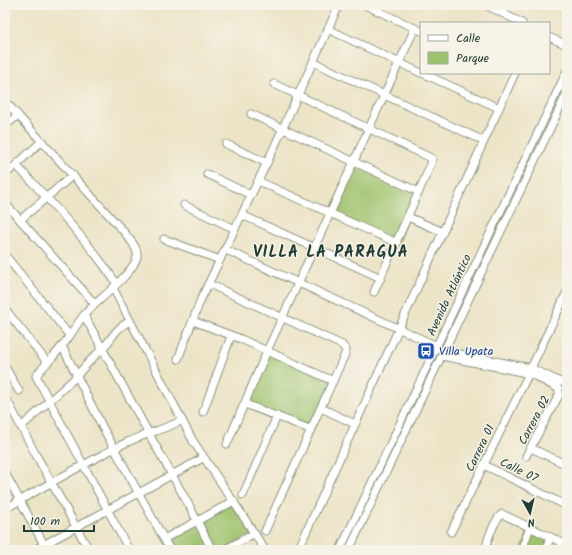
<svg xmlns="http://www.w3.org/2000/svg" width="572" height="555" font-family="Kalam,sans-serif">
<rect width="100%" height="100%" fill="#f7f3e8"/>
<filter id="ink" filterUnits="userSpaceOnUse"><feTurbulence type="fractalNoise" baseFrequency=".025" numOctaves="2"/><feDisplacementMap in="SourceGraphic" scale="8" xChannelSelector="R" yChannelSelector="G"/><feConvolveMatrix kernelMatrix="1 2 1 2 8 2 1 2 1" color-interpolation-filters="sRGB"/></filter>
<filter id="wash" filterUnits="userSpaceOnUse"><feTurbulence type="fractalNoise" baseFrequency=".012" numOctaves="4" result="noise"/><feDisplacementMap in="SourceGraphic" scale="16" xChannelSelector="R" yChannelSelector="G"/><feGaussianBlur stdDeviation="0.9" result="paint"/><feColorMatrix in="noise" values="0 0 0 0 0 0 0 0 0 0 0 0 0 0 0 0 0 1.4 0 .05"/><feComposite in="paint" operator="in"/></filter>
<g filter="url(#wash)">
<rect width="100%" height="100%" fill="#ece4c6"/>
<!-- green -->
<g fill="#9ec36d" stroke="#5e8050">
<path d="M353 163 419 192 397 243 330 214Z"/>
<path d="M267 351 333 381 312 430 245 404Z"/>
<path d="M234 501 255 533 224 550H170L164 539Z"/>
<path d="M530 527 550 537 546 550H522Z"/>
</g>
</g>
<g filter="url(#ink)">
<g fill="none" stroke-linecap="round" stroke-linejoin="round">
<defs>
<g id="minor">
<path d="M365 5 421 31"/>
<path d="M486 5 522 23"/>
<path d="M328 29 421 73"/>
<path d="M549 37 567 45"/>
<path d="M313 62 484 141"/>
<path d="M422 73 499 108"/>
<path d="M274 84 429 157 432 159 431 164 374 292"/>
<path d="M5 101 125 233C129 239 139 248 137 257 133 274 98 300 85 314 76 324 71 336 62 346 54 357 44 365 36 376L129 550"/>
<path d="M251 114 419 192"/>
<path d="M5 126 18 115"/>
<path d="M226 144 267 163"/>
<path d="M16 165C52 203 88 241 117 284"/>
<path d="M207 174 251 195"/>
<path d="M5 175 42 141"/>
<path d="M258 181 397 243"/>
<path d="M5 203 95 304"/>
<path d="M184 205 235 229"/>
<path d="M242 215 381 278"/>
<path d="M408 217 443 232"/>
<path d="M20 220 73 175"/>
<path d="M164 239 220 260"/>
<path d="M226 250 437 346"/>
<path d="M5 255 69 335"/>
<path d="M209 284 342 345 346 350 345 354 265 531"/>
<path d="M113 288 193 441 241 513 265 550"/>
<path d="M5 309 47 362"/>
<path d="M84 315 149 434 190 507 212 550"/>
<path d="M193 321 241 339 333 381"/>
<path d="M62 346 103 428 170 550"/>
<path d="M445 351 531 368 560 382H565L567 379"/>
<path d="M442 356 531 374 559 389V395L526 456"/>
<path d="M178 359 201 299 272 152 339 5"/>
<path d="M5 367 19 391"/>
<path d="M531 368 567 292"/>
<path d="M8 402 36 455 89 550"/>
<path d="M245 404 312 430"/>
<path d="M321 408 355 424"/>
<path d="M203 412 231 336"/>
<path d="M21 427 77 376C85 365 94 357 103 348 114 336 115 329 130 321"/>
<path d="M227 444 267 351 415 28"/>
<path d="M531 448 567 465"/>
<path d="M484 465 567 506"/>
<path d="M5 473 47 550"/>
<path d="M243 495 277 416"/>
<path d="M5 509C43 487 82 465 121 445 141 435 162 430 181 421"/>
<path d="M451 532 529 373"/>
<path d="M164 539 234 501"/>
<path d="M34 550 203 458"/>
<path d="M224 550 255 533"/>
<path d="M298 550 515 73"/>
<path d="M340 550 567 71"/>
<path d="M349 550 567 93"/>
<path d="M487 550C484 544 496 518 502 514L567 545"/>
<path d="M522 550 530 527"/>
<path d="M546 550 550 537"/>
</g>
</defs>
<!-- minor casing -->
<use href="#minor" stroke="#86907d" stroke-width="9"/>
<!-- minor -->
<use href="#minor" stroke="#fff" stroke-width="7"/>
</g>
</g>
<!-- icons -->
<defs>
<symbol id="bus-square" viewBox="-11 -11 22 22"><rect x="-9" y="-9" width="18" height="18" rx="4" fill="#1a4fb4" stroke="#f7f3e8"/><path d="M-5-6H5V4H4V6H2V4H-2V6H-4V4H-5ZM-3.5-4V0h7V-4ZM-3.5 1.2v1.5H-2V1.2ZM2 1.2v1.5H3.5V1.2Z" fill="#fff"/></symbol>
</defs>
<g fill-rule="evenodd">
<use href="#bus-square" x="416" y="341" width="20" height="20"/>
</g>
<g text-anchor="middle" stroke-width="3" stroke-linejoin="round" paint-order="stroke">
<!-- street labels -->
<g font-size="12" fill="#1f3d34" stroke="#f7f3e8">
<text transform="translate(449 295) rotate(-65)" y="4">Avenida Atlántico</text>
<text transform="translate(534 420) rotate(-62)" y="4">Carrera 02</text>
<text transform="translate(480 448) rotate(-64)" y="4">Carrera 01</text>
<text transform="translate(519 470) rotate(26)" y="4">Calle 07</text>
</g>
<!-- transit labels -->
<g font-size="12" fill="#164399" stroke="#f7f3e8" text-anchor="start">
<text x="439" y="355">Villa Upata</text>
</g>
<!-- district labels -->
<g font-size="16" font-weight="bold" letter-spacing="1" fill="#1f3d34" stroke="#f7f3e8">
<text x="331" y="257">VILLA LA PARAGUA</text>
</g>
</g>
<!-- margin -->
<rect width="572" height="555" fill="none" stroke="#f7f3e8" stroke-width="20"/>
<!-- legend -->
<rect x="420" y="22" width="130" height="52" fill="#f7f3e8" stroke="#a1aaa0"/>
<rect x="428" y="35" width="20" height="6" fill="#ffffff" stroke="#a1aaa0"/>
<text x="456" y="42" font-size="12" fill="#1f3d34">Calle</text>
<rect x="428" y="52" width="20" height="12" fill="#9ec36d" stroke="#a1aaa0"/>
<text x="456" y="62" font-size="12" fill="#1f3d34">Parque</text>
<!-- north arrow -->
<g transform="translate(530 513) rotate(172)" stroke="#f7f3e8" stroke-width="3" paint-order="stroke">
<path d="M0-3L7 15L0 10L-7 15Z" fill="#1f3d34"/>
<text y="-6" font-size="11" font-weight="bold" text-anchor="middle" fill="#1f3d34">N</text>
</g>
<!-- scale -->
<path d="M24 525v6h70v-6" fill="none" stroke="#1f3d34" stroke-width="2"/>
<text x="30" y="525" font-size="12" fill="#1f3d34" stroke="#f7f3e8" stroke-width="3" paint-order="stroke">100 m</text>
</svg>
